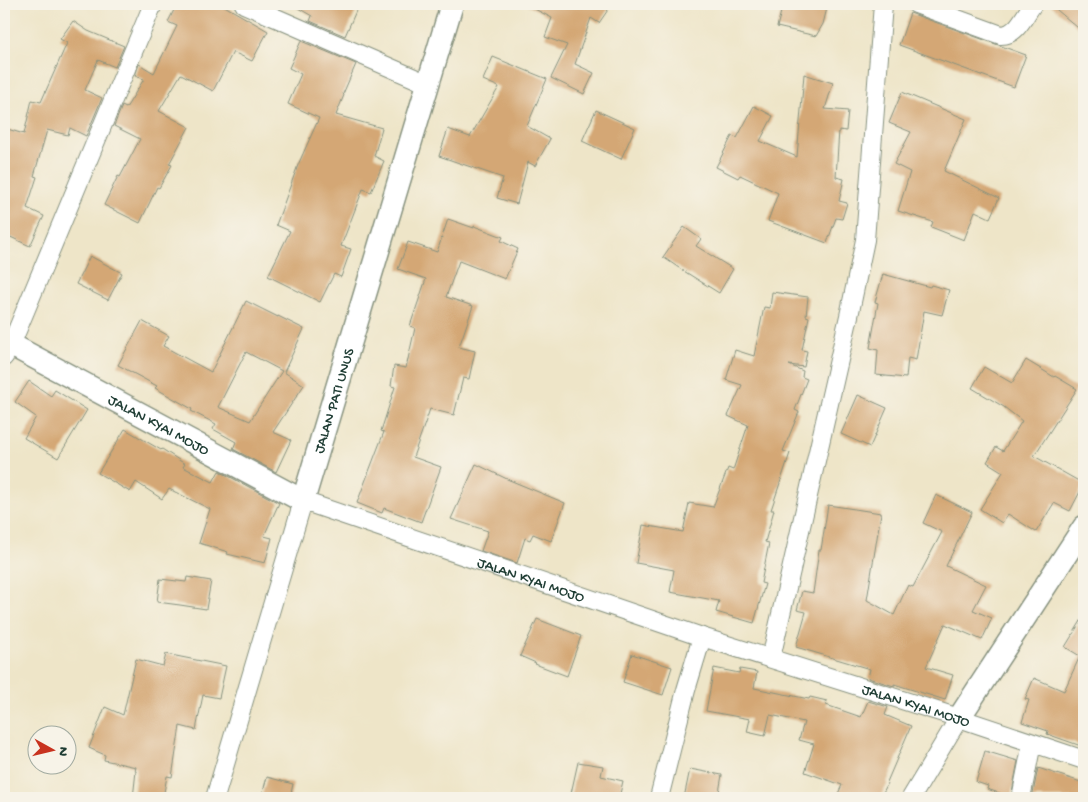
<svg xmlns="http://www.w3.org/2000/svg" width="1088" height="802" font-family="'Gochi Hand',sans-serif">
<rect width="100%" height="100%" fill="#f7f3e8"/>
<filter id="ink" filterUnits="userSpaceOnUse"><feTurbulence type="fractalNoise" baseFrequency=".02" numOctaves="2"/><feDisplacementMap in="SourceGraphic" scale="10" xChannelSelector="R" yChannelSelector="G"/><feConvolveMatrix kernelMatrix="1 2 1 2 8 2 1 2 1" color-interpolation-filters="sRGB"/></filter>
<filter id="wash" filterUnits="userSpaceOnUse"><feTurbulence type="fractalNoise" baseFrequency=".0096" numOctaves="4" result="noise"/><feDisplacementMap in="SourceGraphic" scale="20" xChannelSelector="R" yChannelSelector="G"/><feGaussianBlur stdDeviation="1.12" result="paint"/><feColorMatrix in="noise" values="0 0 0 0 0 0 0 0 0 0 0 0 0 0 0 0 0 1.4 0 .05"/><feComposite in="paint" operator="in"/></filter>
<g filter="url(#wash)">
<rect width="100%" height="100%" fill="#eee5c8"/>
<g id="blocks">
<!-- building -->
<g fill="#d4a774" fill-rule="evenodd">
<path d="M177 4H221L268 31 252 61 233 52 213 91 181 74 159 111 189 127 169 164 172 165 159 188 157 187 140 223 104 205 118 176 120 177 140 139 114 126 122 106 126 108 144 79 135 76 139 64 154 73 177 26 168 22Z"/>
<path d="M291 4H359L345 36 310 21 312 16Z"/>
<path d="M525 4H612L599 23 591 18 575 64 594 73 584 94 551 78 567 45 545 37 552 18Z"/>
<path d="M783 4H828L823 24 816 36 777 27Z"/>
<path d="M1050 4H1084V33Z"/>
<path d="M910 13 1026 55 1014 87 899 45Z"/>
<path d="M73 21 88 31 124 46 115 67 98 60 85 90 102 98 86 136 70 128 68 135 47 130 34 176 37 177 27 208 44 216 30 246 4 234V128L24 134 32 100 41 102 67 43 60 39Z"/>
<path d="M301 41 356 64 343 94 344 95 336 115 382 128 374 156 384 161 371 192 363 189 341 246 351 249 341 277 334 274 320 302 268 276 290 231 276 225 298 165 319 118 288 104 301 74 289 68Z"/>
<path d="M493 57 547 79 527 126 550 139 535 166 528 162 517 204 497 198 503 178 439 156 448 129 470 137 499 87 483 80Z"/>
<path d="M804 74 833 83 825 109 848 111 846 131 839 130 836 177 844 179 839 201 847 203 842 219 836 218 827 243 768 221 778 193 740 175 738 178 716 167 732 136 737 138 754 106 773 116 760 141 797 157Z"/>
<path d="M902 92 966 119 944 171 999 198 990 218 975 211 964 240 931 227 933 222 898 211 910 172 894 164 911 132 889 123Z"/>
<path d="M596 110 635 128 621 159 582 141Z"/>
<path d="M448 219 474 228V226L503 237 501 241 518 249 505 279 459 261 446 297 473 306 459 347 475 351 469 379 463 378 454 415 430 409 413 457 441 467 421 522 384 508 382 513 357 503 384 432 381 431 395 387 391 386 394 366 406 368 415 328 410 326 426 279 398 269 408 242 437 252Z"/>
<path d="M684 227 701 239 696 246 733 269 719 293 679 268 663 257Z"/>
<path d="M90 256 122 273 108 300 76 284Z"/>
<path d="M883 274 930 287 931 285 949 290 942 315 924 311 916 360 908 358 906 378 876 375 878 350 870 348 878 303 875 302Z"/>
<path d="M772 292 808 297 806 316 809 317 802 350 807 351 804 367 789 365 803 371 802 377 807 379 795 410 799 412 783 451 790 453 771 510H774L765 542 769 543 761 583 765 584 754 623 716 612 719 601 670 592 674 570 636 563 643 525 683 532 689 503 713 507 728 468 733 470 748 425 728 416 742 385 726 380 735 350 754 356 764 307 770 308Z"/>
<path d="M246 301 278 317V316L304 329 284 372 304 385 273 432 291 440 276 472 233 449 236 442 213 429 216 424 191 411 192 409 155 388 157 386 118 365 142 321 169 336 163 346 211 372ZM246 352 282 371 250 421 218 407Z"/>
<path d="M1026 360 1054 377 1055 376 1077 389 1034 456 1084 484 1070 511 1054 503 1036 532 1008 514 1002 523 980 509 1003 472 987 462 996 447 1003 451 1022 421 1004 407 972 388 984 367 1012 383Z"/>
<path d="M29 381 51 396 55 390 87 410 58 458 24 438 36 417 15 402Z"/>
<path d="M858 395 887 408 870 447 841 434Z"/>
<path d="M125 429 161 450 162 449 185 464 183 467 213 482 219 471 279 503 264 536 272 538 265 563 227 554 228 552 199 543 210 509 169 489 162 499 136 482 130 492 98 473Z"/>
<path d="M476 464 507 479 565 503 551 541 533 534 530 540 525 538 517 563 481 551 488 531 451 519Z"/>
<path d="M936 495 972 512 946 566 986 585 973 610 992 618 982 640 945 624 926 667 953 675 945 700 894 684V686L868 678 870 669 796 647 806 612 797 610 802 591 813 593 819 550H821L828 505 881 513 867 600 894 615 908 585 913 587 942 532 923 523Z"/>
<path d="M187 577 211 581 206 609 180 605 157 602 160 579 186 582Z"/>
<path d="M1084 616V747L1047 734 1048 731 1022 722 1029 700 1025 699 1034 678 1064 691 1080 656 1065 647Z"/>
<path d="M537 619 581 636 567 676 535 664 536 663 520 656Z"/>
<path d="M166 654 226 666 219 698 203 695 196 730 180 726 172 777 167 776 163 798H133L136 771H135L136 767 104 760 105 755 89 748 105 707 123 715 136 659 163 666Z"/>
<path d="M632 654 672 667 663 695 623 682Z"/>
<path d="M714 668 739 673 740 669 757 672 754 688 809 699 810 697 827 701 826 705 861 717 868 701 888 707 885 715 911 726 887 782 888 783 880 798H836L842 785 805 772 814 744 799 740 804 722 770 715 765 736 747 732 750 719 706 711Z"/>
<path d="M985 751 1018 761 1011 797 987 789 988 786 976 782Z"/>
<path d="M578 762 603 766 601 776 623 781 619 798H570Z"/>
<path d="M1038 768 1084 783V798H1032Z"/>
<path d="M690 769 722 775 718 798H684Z"/>
<path d="M267 777 293 784 290 798H261Z"/>
</g>
</g>
</g>
<g filter="url(#ink)">
<use href="#blocks" fill-opacity="0" stroke="#86917e" stroke-width="1"/>
<g fill="none" stroke-linecap="round" stroke-linejoin="round">
<defs>
<g id="minor">
<path d="M244 4 428 84"/>
<path d="M916 4 1001 35C1017 35 1024 16 1033 4"/>
<path d="M4 357 11 345 153 4"/>
<path d="M771 658 849 316 865 240 883 4"/>
<path id="s1" d="M215 798 303 501 702 637 959 718 1084 760"/>
<path d="M659 798 686 690 702 637"/>
<path d="M911 798 959 718"/>
<path d="M1021 798 1032 743"/>
</g>
<g id="tertiary">
<path id="s2" d="M4 341 303 501 452 4"/>
<path d="M959 718 1084 527"/>
</g>
</defs>
<!-- minor casing -->
<use href="#minor" stroke="#86917e" stroke-width="20"/>
<!-- tertiary casing -->
<use href="#tertiary" stroke="#86917e" stroke-width="25"/>
<!-- minor -->
<use href="#minor" stroke="#fff" stroke-width="18"/>
<!-- tertiary -->
<use href="#tertiary" stroke="#fff" stroke-width="22"/>
</g>
</g>
<g text-anchor="middle" stroke-width="5" stroke-linejoin="round" paint-order="stroke">
<!-- street labels -->
<g font-size="15" fill="#1f3d34" stroke="#f7f3e8">
<text dy="5" stroke="none"><textPath href="#s2" startOffset="444">JALAN PATI UNUS</textPath></text>
<text dy="5" stroke="none"><textPath href="#s2" startOffset="176">JALAN KYAI MOJO</textPath></text>
<text dy="5" stroke="none"><textPath href="#s1" startOffset="551">JALAN KYAI MOJO</textPath></text>
<text dy="5" stroke="none"><textPath href="#s1" startOffset="956">JALAN KYAI MOJO</textPath></text>
</g>
</g>
<!-- margin -->
<rect width="1088" height="802" fill="none" stroke="#f7f3e8" stroke-width="20"/>
<!-- north arrow -->
<g transform="translate(52 750) rotate(98)"><circle r="24" fill="#f7f3e8" stroke="#a1aaa0"/>
<path d="M0-4L9 19L0 12L-9 19Z" fill="#c8321e"/>
<text y="-8" font-size="14" font-weight="bold" text-anchor="middle" fill="#1f3d34">N</text>
</g>
</svg>
